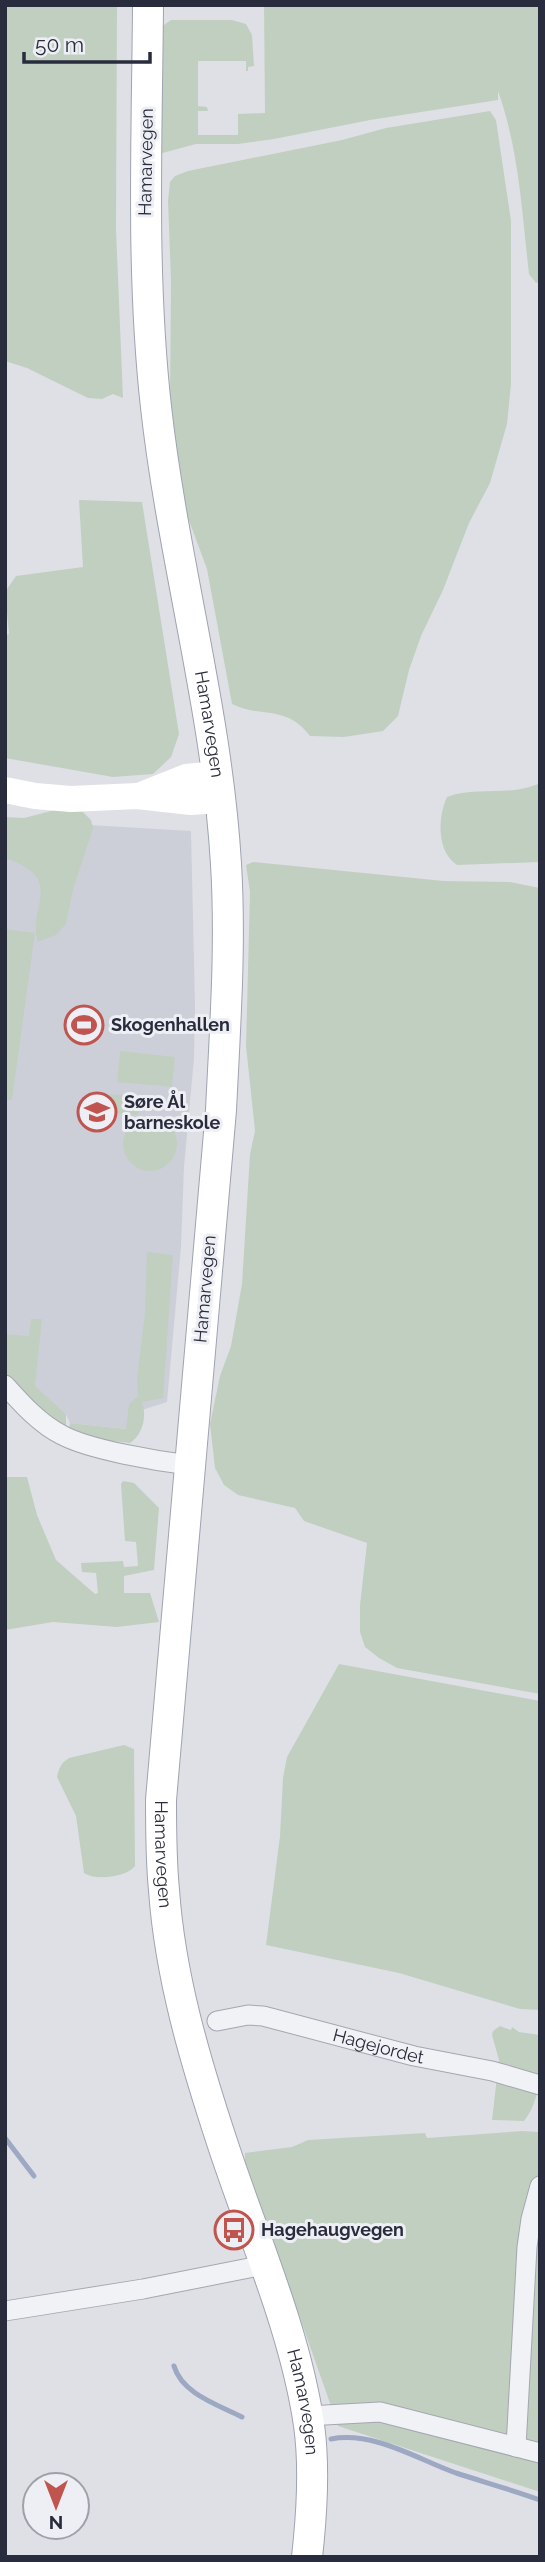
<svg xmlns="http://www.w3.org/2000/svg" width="545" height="2562" font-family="Raleway,sans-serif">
<rect width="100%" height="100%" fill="#dfe0e6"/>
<!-- built -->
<path fill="#cdcfd8" d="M5 820 191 831 195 1006 194 1058 184 1167 181 1247 167 1402 142 1410 126 1429 70 1423 66 1414 33 1385 5 1341Z"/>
<!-- green -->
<g fill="#c1cfc1">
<path d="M5 5H117L116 229 123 398 113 394 102 399 88 398 27 368 5 361Z"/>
<path d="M264 5H540V282L536 283 529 274C522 213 519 150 498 91V100L370 120 274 139 238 144H196L155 155 161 27 171 20H232L246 24 252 35 254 66 248 67V71H246V61H198V106L207 107 208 111H198V135H238V114L265 113Z"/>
<path d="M490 111 496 120 511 221V384L507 424 490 483 469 523 443 590 421 636 409 670 398 716 383 731 344 737 310 736C285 704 263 719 232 704L207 569 187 515 182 491 170 399 171 281 168 201 170 182 175 176 188 171 342 140 386 128Z"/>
<path d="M79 500 142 502 179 734 171 757 153 774 113 777 5 758V635L9 634 5 592 16 576 83 567Z"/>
<path d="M540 783V862L457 865C436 852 438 816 447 797 476 786 511 797 540 783Z"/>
<path d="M55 810 83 812 91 820 93 828 73 890 66 924 56 935 38 942C27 906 67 879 5 858V817L24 818Z"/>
<path d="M253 862 444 881 510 882 540 888V1694L397 1668 379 1658 365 1647 360 1632V1605L367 1543 304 1521 295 1508 238 1495 224 1485 215 1468 210 1424 220 1376 231 1346 242 1284 250 1154 255 1131 246 1046 250 892 246 865Z"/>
<path d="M5 929 35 933 12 1100 5 1099Z"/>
<path d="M120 1051 175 1057 172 1087 117 1082Z"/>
<path d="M109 1094 140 1097 138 1115 108 1113Z"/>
<circle cx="150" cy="1144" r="27"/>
<path d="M147 1252 173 1255 163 1398 142 1402C147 1417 143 1434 130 1443L103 1440 69 1428 70 1423 126 1429 129 1404 138 1396 137 1379 145 1313Z"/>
<path d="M31 1319H42L35 1386 66 1414V1428L30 1400 5 1375V1334L29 1336Z"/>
<path d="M5 1477H27L37 1515 56 1560 95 1594 98 1593 96 1573 82 1572 81 1563 123 1561 124 1567 138 1566 136 1542 125 1541 121 1484 123 1481 134 1483 159 1508 154 1570 124 1576V1593H150L159 1622 117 1627 53 1622 5 1630Z"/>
<path d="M339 1664 540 1701V2010L520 2009 399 1973 266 1945 280 1836 283 1778 287 1757Z"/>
<path d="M124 1745 134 1749 135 1866C127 1877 95 1881 84 1873L76 1816 57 1777C59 1768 61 1763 69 1758Z"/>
<path d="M500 2026 511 2030 512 2027 519 2032 540 2035C540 2063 543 2098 524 2121L492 2120 499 2060 492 2035 493 2031Z"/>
<path d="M522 2131 540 2132V2492L338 2426 245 2161V2153L292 2147 308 2140 425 2133 427 2138Z"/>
</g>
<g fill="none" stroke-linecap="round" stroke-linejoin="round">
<!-- stream -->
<g stroke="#9da8c3" stroke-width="5">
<path d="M5 2138 34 2176"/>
<path d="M174 2366C182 2394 219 2405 242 2417"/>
<path d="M331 2439C374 2431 417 2459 456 2473 484 2482 512 2490 540 2500"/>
</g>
<defs>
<g id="minor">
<path d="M5 1385C22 1404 40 1424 62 1435 90 1450 157 1461 189 1465"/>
<path id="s1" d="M217 2021 248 2015 263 2016 414 2056 492 2071 540 2085"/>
<path d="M5 2311 143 2289 264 2265"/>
<path d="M307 2416 380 2412 540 2453"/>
<path d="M516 2447 527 2247 531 2219 540 2186"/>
</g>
<g id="primary">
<path id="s2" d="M148 5C147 139 141 273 156 407 173 560 217 710 226 864 231 946 225 1028 221 1110L161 1800C161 1830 161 1860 164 1890 170 1976 195 2060 222 2142 252 2234 295 2329 309 2425 315 2468 312 2513 307 2557"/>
</g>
</defs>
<!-- minor casing -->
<use href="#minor" stroke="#a5a6b0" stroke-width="21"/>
<!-- primary casing -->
<use href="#primary" stroke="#9fa3b1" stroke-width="32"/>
<!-- minor -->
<use href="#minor" stroke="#f1f2f5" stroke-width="19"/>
<!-- secondary -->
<g stroke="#fff" stroke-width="26">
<path d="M5 790 35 796 71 799 137 796 191 802 219 800"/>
<path d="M141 795 186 777 216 774"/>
</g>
<!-- primary -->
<use href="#primary" stroke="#fff" stroke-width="30"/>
</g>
<!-- icons -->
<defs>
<symbol id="stadium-ring" viewBox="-11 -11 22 22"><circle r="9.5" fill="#eeeff4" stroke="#c0554f" stroke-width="1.5"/><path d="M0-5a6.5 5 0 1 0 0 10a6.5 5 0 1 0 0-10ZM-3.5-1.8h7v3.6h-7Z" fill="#c0554f"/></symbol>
<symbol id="school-ring" viewBox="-11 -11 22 22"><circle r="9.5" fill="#eeeff4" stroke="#c0554f" stroke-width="1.5"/><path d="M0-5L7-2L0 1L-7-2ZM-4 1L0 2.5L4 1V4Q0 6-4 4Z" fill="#c0554f"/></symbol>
<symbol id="bus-ring" viewBox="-11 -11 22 22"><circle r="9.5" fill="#eeeff4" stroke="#c0554f" stroke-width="1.5"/><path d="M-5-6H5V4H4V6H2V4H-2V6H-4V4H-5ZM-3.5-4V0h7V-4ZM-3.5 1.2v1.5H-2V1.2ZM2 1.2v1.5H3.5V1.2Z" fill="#c0554f"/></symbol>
</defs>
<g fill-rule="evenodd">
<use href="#stadium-ring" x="62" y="1003" width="44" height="44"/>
<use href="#school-ring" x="75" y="1090" width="44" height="44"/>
<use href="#bus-ring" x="212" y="2208" width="44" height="44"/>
</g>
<g text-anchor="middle" stroke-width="6" stroke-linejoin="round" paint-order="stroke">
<!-- street labels -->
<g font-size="18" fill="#292c3c" stroke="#eeeff4">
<text transform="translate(146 162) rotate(-89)" y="6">Hamarvegen</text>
<text dy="6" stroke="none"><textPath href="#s2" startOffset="724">Hamarvegen</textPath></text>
<text transform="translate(205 1289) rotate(-85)" y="6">Hamarvegen</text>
<text dy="6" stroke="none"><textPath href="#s2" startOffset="1858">Hamarvegen</textPath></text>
<text dy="6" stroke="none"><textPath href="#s1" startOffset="166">Hagejordet</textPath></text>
<text dy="6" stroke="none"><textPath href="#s2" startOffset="2426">Hamarvegen</textPath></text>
</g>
<!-- poi labels -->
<g font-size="18" font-weight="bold" fill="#292c3c" stroke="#eeeff4" text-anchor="start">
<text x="111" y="1031">Skogenhallen</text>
<text x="124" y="1108">Søre Ål<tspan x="124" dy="21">barneskole</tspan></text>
<text x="261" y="2236">Hagehaugvegen</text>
</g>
</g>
<!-- border -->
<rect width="545" height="2562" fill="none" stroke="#292c3c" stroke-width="14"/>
<!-- north arrow -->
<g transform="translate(56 2506) rotate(180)"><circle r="33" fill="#eeeff4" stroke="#9fa1aa" stroke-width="2"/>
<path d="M0-5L12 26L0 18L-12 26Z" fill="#c0554f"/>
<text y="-10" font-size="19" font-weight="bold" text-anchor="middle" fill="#292c3c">N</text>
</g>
<!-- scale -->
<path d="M24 52v10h126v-10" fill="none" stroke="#292c3c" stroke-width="3.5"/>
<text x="35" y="52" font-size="21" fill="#292c3c" stroke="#eeeff4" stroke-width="5" paint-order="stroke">50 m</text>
</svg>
